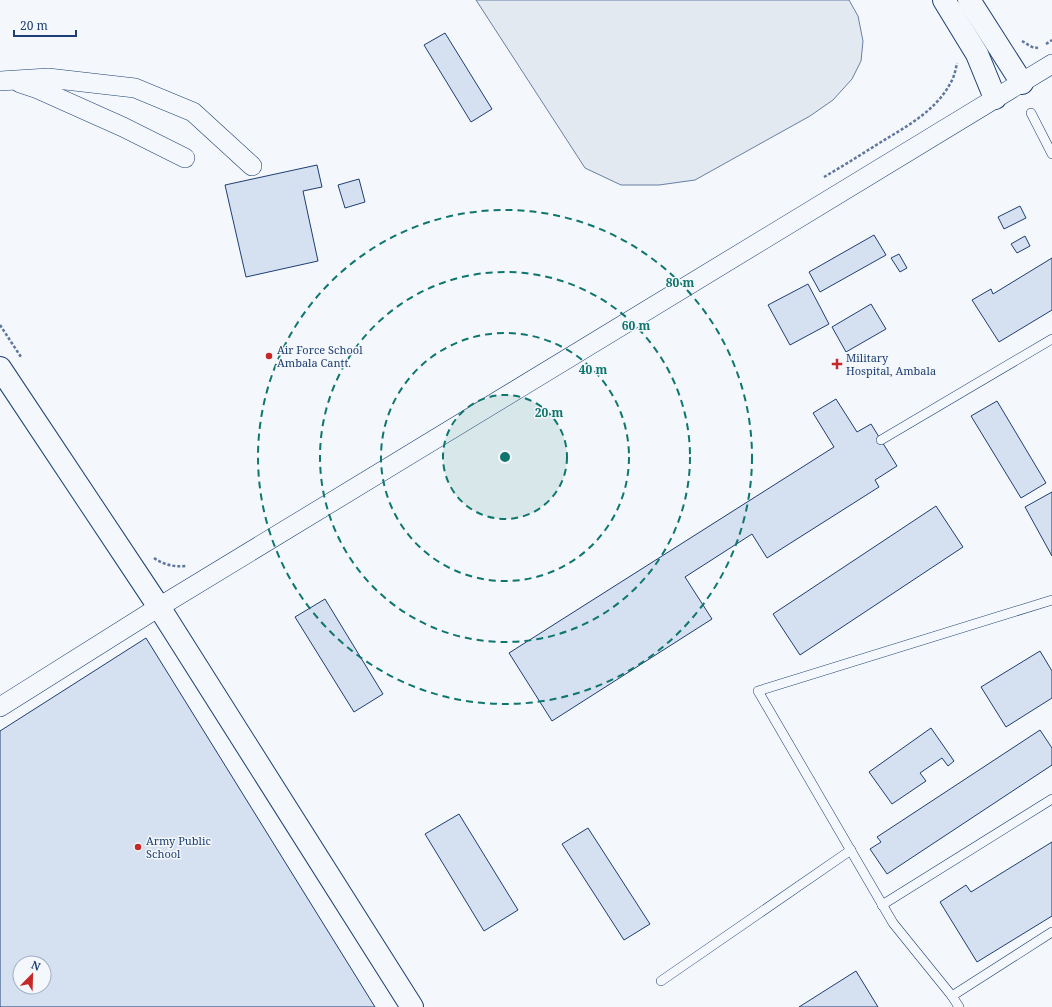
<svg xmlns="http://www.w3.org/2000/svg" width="1052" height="1007" font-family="'Noto Serif',serif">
<rect width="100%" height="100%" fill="#f4f7fb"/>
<!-- green -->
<path fill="#e3e9f0" stroke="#687fa3" d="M476 0H849L858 16 863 41 861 61 852 79 833 100 810 116 695 180 659 185H621L585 168Z"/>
<!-- building -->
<g fill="#d5e0f0" stroke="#1d3f73" fill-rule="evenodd">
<path d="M445 33 492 109 471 122 424 45Z"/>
<path d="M317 165 322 187 303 191 318 261 246 277 225 185Z"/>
<path d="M359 179 365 202 345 208 338 185Z"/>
<path d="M1020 206 1026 218 1004 229 998 217Z"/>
<path d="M874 235 886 255 820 292 809 272Z"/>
<path d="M1025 236 1030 246 1017 253 1011 244Z"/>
<path d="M899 254 907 268 900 272 891 258Z"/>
<path d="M1052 258V310L999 342 972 300 991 289 993 294Z"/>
<path d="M808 284 829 324 790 345 768 305Z"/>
<path d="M871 304 886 329 846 352 832 327Z"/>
<path d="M836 399 857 432 871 424 897 466 875 480 879 487 767 558 752 534 685 577 712 619 552 721 509 653 834 447 813 413Z"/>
<path d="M997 401 1046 483 1021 498 971 416Z"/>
<path d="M1052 492V556L1025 507Z"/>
<path d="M936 506 963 547 800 655 773 614Z"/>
<path d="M325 599 383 694 354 712 295 617Z"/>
<path d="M146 638 375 1007H0V731ZM20 963H44V987H20Z"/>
<path d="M1040 651 1052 671V698L1006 727 981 687Z"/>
<path d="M931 728 954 761 948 766 942 758 920 773 926 781 892 804 869 772Z"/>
<path d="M1040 730 1052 748V765L887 874 870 849 881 842 877 837Z"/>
<path d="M459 814 518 910 484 931 425 834Z"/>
<path d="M588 828 650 924 624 940 562 844Z"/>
<path d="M1052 842V916L977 962 940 902 966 885 971 892Z"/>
<path d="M856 971 878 1007H799Z"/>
</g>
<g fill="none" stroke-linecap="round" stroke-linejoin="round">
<defs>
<g id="lane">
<path d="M1031 113 1052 154"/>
<path d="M881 440 1052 339"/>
<path d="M882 905 1052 799"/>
<path d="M661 981 851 850"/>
<path d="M952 996 1052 932"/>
<path d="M959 1007 952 996 893 923 758 691 1052 600"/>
</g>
<g id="street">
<path d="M0 81 48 78 135 88 193 112 252 166"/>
<path d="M20 83 38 89 123 127 185 158"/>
<path d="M0 707 159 607 1052 64"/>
</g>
<g id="secondary">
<path d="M944 0 977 54 995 98"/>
<path d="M969 0 1022 83"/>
<path d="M0 368 159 607 412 1007"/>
</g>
</defs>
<!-- lane casing -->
<use href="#lane" stroke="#1d3f73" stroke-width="10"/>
<!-- street casing -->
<use href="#street" stroke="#1d3f73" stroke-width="20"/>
<!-- secondary casing -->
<use href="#secondary" stroke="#1d3f73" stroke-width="24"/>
<!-- path -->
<g stroke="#5e769c" stroke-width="2.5" stroke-dasharray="3 2" stroke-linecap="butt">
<path d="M1022 41 1032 47 1038 48"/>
<path d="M1046 44 1052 40"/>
<path d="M824 177C843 166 862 154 881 142 909 125 939 109 953 78 955 73 956 68 957 63"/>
<path d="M0 325 21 357"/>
<path d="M154 558C164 565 174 567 186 566"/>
</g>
<!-- lane -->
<use href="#lane" stroke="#f4f7fb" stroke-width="9"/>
<!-- street -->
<use href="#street" stroke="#f4f7fb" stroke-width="19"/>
<!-- secondary -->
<use href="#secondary" stroke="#f4f7fb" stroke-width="22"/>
</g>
<!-- distance rings -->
<circle cx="505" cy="457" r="62" fill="#0f766e" fill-opacity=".12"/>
<g fill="none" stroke="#0f766e" stroke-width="2" stroke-dasharray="7 5">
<circle cx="505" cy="457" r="62"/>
<circle cx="505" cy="457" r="124"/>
<circle cx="505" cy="457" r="185"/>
<circle cx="505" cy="457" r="247"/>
</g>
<!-- markers -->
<g fill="#c62828" stroke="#f4f7fb" stroke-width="1.5">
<circle cx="269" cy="356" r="4"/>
<path d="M835 358h4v4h4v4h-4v4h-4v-4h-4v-4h4z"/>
<circle cx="138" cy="847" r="4"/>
</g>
<g text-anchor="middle" stroke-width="3" stroke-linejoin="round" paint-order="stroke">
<!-- poi labels -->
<g font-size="11" fill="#1d3f73" stroke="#f4f7fb" text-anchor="start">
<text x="277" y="354">Air Force School<tspan x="277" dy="13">Ambala Cantt.</tspan></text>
<text x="846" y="362">Military<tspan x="846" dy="13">Hospital, Ambala</tspan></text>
<text x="146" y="845">Army Public<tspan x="146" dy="13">School</tspan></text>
</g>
</g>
<circle cx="505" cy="457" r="6" fill="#0f766e" stroke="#f4f7fb" stroke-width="2"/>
<g font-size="12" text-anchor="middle" font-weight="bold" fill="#0f766e" stroke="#f4f7fb" stroke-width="3" stroke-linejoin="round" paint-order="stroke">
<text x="680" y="287">80 m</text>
<text x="636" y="330">60 m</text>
<text x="593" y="374">40 m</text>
<text x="549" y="417">20 m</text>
</g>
<!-- north arrow -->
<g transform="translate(32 975) rotate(23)"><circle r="19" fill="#f4f7fb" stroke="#9eadc5"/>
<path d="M0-3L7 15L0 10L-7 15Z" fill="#c62828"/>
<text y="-6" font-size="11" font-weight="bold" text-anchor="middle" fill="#1d3f73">N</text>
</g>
<!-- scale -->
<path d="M14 30v6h62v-6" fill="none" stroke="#1d3f73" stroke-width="2"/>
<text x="20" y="30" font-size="12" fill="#1d3f73" stroke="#f4f7fb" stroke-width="3" paint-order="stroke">20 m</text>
</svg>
